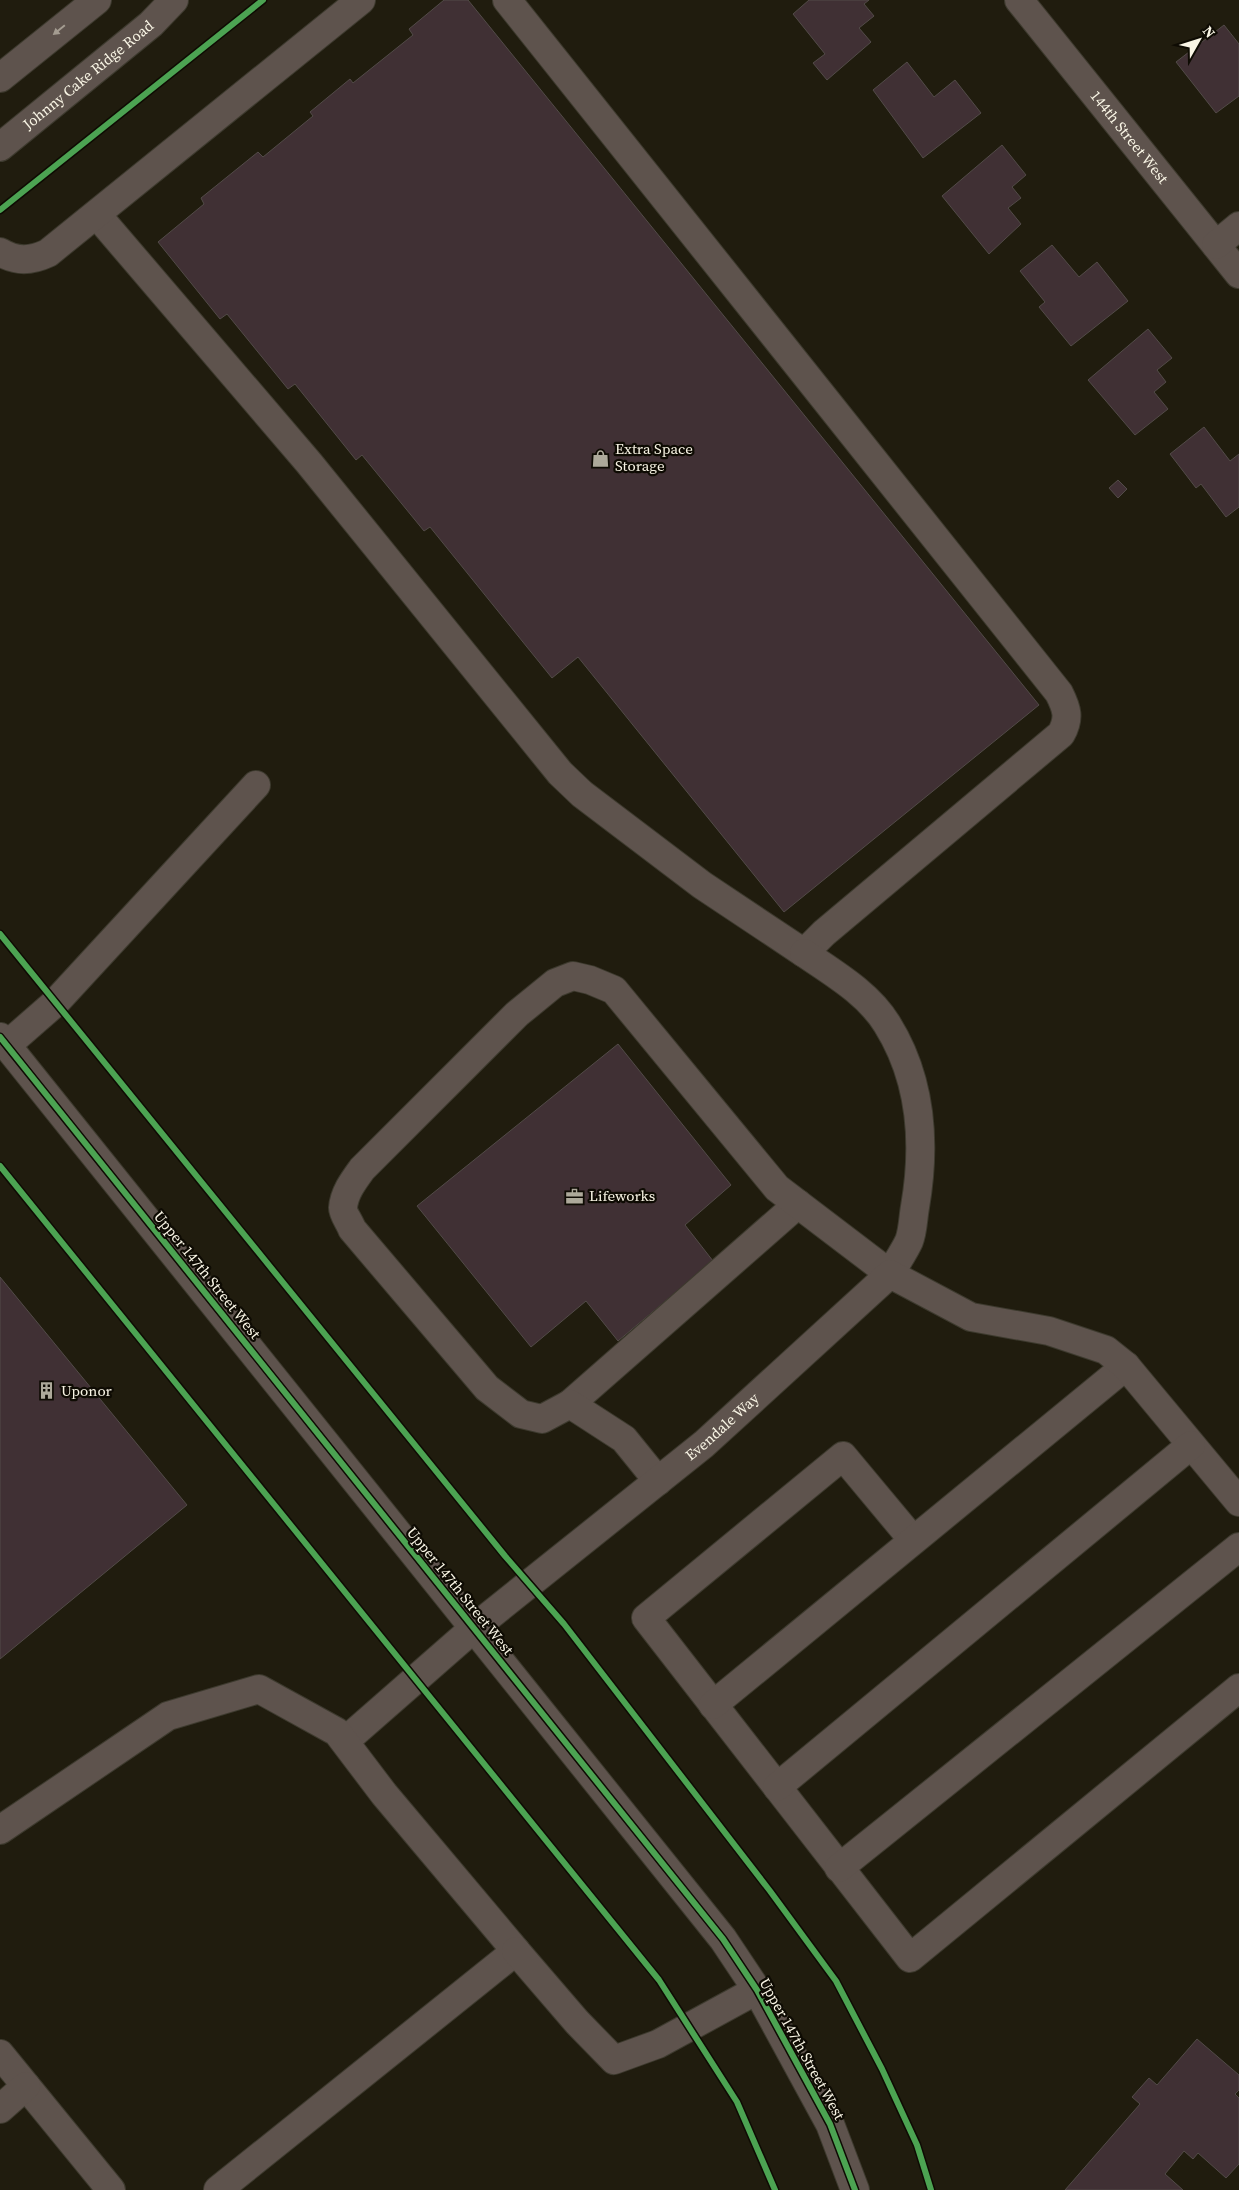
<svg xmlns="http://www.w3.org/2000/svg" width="1239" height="2190" font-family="'Source Serif 4',serif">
<rect width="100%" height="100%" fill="#201c0e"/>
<!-- building -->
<g fill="#403034" stroke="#524b48">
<path d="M444 0H468L1039 705 784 912 578 657 552 678 430 527 424 531 362 455 356 460 295 384 288 389 227 314 220 319 158 242 204 204 201 198 258 152 263 157 313 116 310 112 350 79 353 83 413 35 409 29Z"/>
<path d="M809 0H869L864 4 874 16 859 28 871 42 827 80 813 63 825 54 793 14Z"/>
<path d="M1224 25 1239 44V96L1216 113 1176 62Z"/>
<path d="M907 62 934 97 955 80 981 113 923 158 873 90Z"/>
<path d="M1002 145 1026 175 1012 187 1021 198 1008 208 1021 224 989 254 942 196Z"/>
<path d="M1052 245 1079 277 1097 262 1128 301 1071 346 1039 307 1045 302 1020 271Z"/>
<path d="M1148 329 1172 358 1157 370 1166 382 1154 392 1168 409 1135 435 1088 380Z"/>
<path d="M1204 427 1230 461 1239 454V507L1226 517 1201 484 1196 488 1170 454Z"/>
<path d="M1118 480 1127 489 1118 498 1109 488Z"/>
<path d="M618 1044 731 1185 685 1225 713 1261 618 1341 586 1301 531 1347 417 1206Z"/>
<path d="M0 1277 187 1505 0 1659Z"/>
<path d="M1197 2039 1239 2075V2090L1235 2094 1239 2098V2164L1226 2178 1198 2153 1193 2159 1184 2151 1165 2174 1183 2190H1065L1140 2104 1132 2097 1149 2078 1157 2085Z"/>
</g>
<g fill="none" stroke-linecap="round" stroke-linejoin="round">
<defs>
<g id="minor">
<path id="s1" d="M1019 0 1239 274"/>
<path d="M0 78 97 0"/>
<path id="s2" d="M0 147 151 24 174 0"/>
<path d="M97 215 309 463 560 773 582 794 702 885 804 953 824 933 1061 734C1070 718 1067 709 1059 693L507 0"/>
<path d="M1216 245 1239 226"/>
<path d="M0 252C17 262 31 261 48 253L361 0"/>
<path d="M0 1037 723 1939 757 1990 830 2124 855 2190"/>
<path d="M7 1045 55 1003 256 785"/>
<path d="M570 1404 798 1204"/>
<path d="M658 1481 624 1439 570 1404 542 1419 521 1414 487 1388 352 1229C350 1223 343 1214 343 1208 344 1193 354 1180 362 1169L517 1014 555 983 573 976 590 980 614 990 777 1188 890 1274C896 1263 904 1252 909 1241 913 1231 913 1218 915 1207 926 1143 922 1080 887 1024 868 993 833 973 804 953"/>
<path d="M913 1540 843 1456 646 1618 910 1958 1239 1688"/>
<path d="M713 1705 1126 1366"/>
<path id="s3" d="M345 1741 474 1628 704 1444 890 1274 971 1317 1049 1331 1106 1350 1126 1366 1239 1502"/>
<path d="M777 1787 1191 1445"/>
<path d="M0 1830 168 1716 259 1689 337 1732 384 1794 516 1951 218 2190"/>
<path d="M839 1868 1239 1547"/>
<path d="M516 1951 577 2022 614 2060 658 2044 757 1990"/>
<path d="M0 2054 111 2190"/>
<path d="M0 2109 26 2086"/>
</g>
</defs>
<!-- minor casing -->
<use href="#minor" stroke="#3d3a2e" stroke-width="30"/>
<!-- minor -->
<use href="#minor" stroke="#5e534d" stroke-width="28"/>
<defs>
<g id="cycleway">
<path d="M0 210 263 0"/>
<path d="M0 934 505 1556 564 1624 770 1891 836 1981 882 2069 917 2145 931 2190"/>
<path d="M0 1037 723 1939 757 1990 830 2124 855 2190"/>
<path d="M0 1166 659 1980 737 2102 775 2190"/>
</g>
</defs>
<!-- cycleway casing -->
<use href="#cycleway" stroke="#0e0b03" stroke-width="9"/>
<!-- cycleway -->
<use href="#cycleway" stroke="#4ca352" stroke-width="6"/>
</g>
<!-- one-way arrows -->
<defs><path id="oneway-solid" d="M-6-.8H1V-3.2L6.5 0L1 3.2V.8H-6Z" transform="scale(1.25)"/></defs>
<use fill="#a49c91" href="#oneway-solid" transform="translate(59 30) rotate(141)"/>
<!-- icons -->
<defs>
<symbol id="shop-bare" viewBox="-9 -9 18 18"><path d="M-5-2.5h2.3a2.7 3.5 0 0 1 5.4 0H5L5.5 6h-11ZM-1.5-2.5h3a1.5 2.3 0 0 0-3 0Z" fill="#ada99a" stroke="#0e0b03" stroke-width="2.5" paint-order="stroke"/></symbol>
<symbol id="office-bare" viewBox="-9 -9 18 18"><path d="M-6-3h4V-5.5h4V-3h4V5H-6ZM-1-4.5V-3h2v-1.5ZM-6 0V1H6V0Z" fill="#ada99a" stroke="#0e0b03" stroke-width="2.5" paint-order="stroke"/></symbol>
<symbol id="building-bare" viewBox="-9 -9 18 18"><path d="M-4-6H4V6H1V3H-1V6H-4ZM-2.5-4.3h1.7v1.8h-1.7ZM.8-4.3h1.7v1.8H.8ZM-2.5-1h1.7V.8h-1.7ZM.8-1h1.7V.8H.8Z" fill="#ada99a" stroke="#0e0b03" stroke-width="2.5" paint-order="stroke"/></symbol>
</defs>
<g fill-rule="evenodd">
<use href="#shop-bare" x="588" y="446" width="25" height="25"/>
<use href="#office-bare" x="562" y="1184" width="25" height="25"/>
<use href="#building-bare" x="34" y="1378" width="25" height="25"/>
</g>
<g text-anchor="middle" stroke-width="4.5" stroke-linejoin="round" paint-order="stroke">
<!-- street labels -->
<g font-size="15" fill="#f9f5e5" stroke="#0e0b03">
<text dy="5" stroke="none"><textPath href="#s2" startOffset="114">Johnny Cake Ridge Road</textPath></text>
<text dy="5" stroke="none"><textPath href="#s1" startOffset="176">144th Street West</textPath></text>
<text transform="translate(207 1275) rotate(51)" y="5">Upper 147th Street West</text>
<text dy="5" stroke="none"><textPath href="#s3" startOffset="491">Evendale Way</textPath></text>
<text transform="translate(460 1591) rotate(51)" y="5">Upper 147th Street West</text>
<text transform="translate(802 2049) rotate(61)" y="5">Upper 147th Street West</text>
</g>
<!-- poi labels -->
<g font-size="15" fill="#f9f5e5" stroke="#0e0b03" text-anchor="start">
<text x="615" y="454">Extra Space<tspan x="615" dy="17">Storage</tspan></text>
<text x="589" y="1201">Lifeworks</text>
<text x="61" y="1396">Uponor</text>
</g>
</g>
<!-- north arrow -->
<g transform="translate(1199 40) rotate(51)" stroke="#0e0b03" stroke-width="4" paint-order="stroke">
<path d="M0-4L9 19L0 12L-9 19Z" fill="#f9f5e5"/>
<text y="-8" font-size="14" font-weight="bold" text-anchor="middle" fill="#f9f5e5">N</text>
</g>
</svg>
